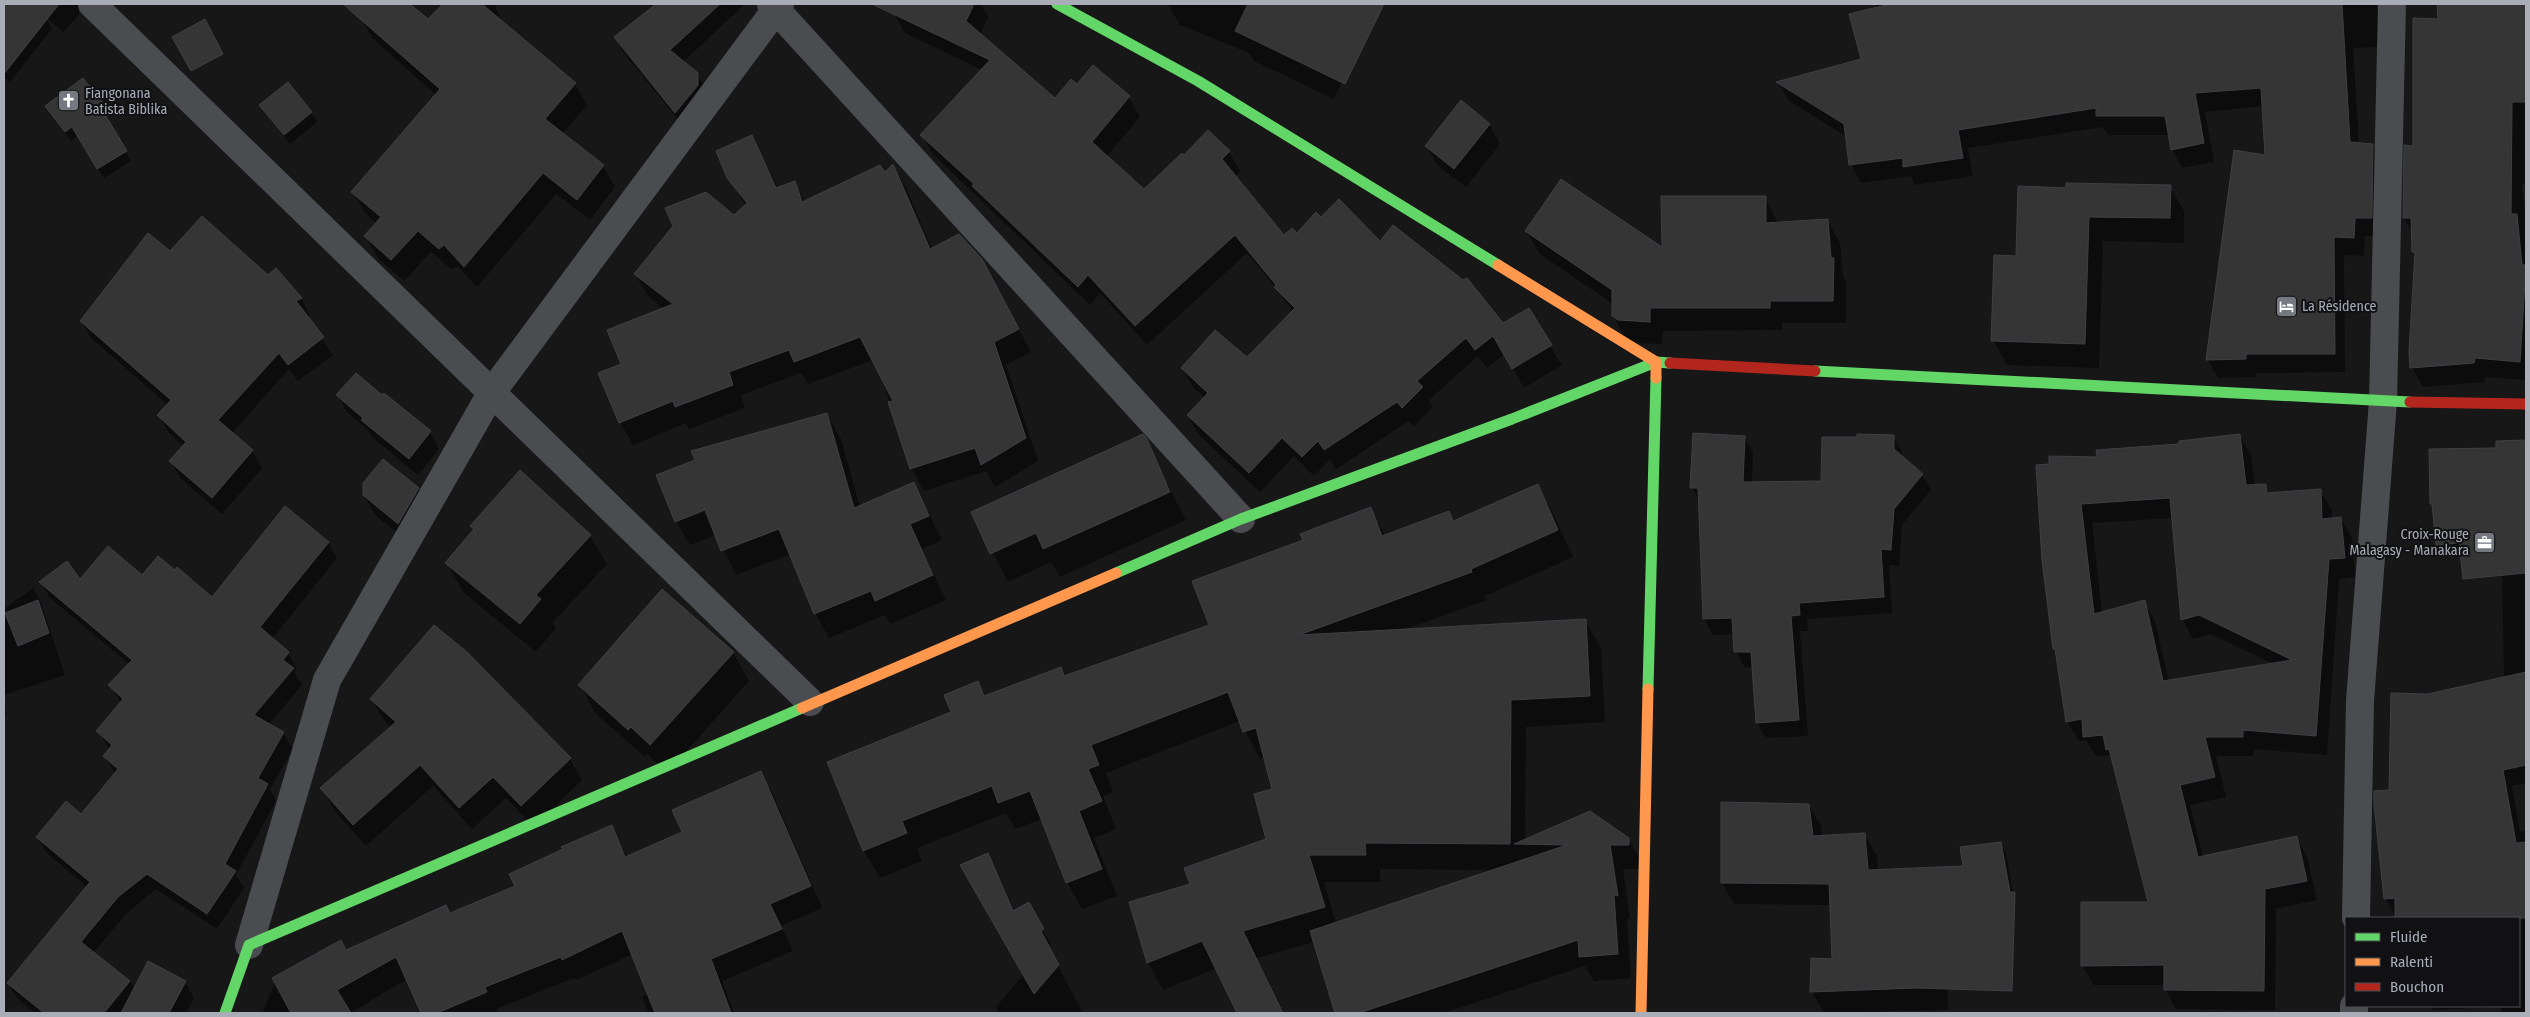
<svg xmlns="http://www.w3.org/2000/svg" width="2530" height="1017" font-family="'Fira Sans Condensed',sans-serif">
<rect width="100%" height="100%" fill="#171717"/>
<!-- shadow -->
<g fill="#0007" fill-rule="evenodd">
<path d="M4 4H30L43 16 37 4H79V15L63 32 45 16 52 29 10 82 4 78Z"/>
<path d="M374 4H408L428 21 445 4H494L503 23 575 84 587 105 562 134 603 166 615 187 590 220 556 194 477 287 457 266 452 270 431 252 404 281 378 258 366 236 377 224 365 213 353 192 436 95 373 39 361 18Z"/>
<path d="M658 4H745L683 62 697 74 707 90 685 128 624 53 615 37Z"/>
<path d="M898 4H980L988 17 980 34 1055 100 1077 86 1129 97 1140 117 1106 157 1144 191 1184 157 1229 152 1240 171 1235 177 1284 237 1297 235 1321 218 1380 243 1503 325 1550 346 1562 365 1524 388 1505 354 1487 368 1478 356 1429 400 1433 407 1414 426 1409 421 1336 469 1330 459 1314 476 1294 456 1260 492 1199 435 1188 416 1205 398 1194 388 1182 369 1247 359 1293 312 1279 292 1247 253 1147 345 1100 293 1090 305 933 154 922 135 982 70 905 33 894 13Z"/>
<path d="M1168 4H1379L1334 99 1254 61 1249 53 1180 25Z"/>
<path d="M1876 4H1999L2009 63 2022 4H2377L2379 47 2353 48 2359 144 2372 145 2383 163 2382 236H2365L2364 256 2344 255 2345 372 2256 373V377L2218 378 2207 359 2266 156 2263 106 2205 112 2214 162 2182 168 2172 149 2169 135H2108L2103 127 1968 148 1973 176 1915 185 1911 176 1861 183 1851 164 1847 137 1789 101 1778 83 1862 60 1876 8Z"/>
<path d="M2438 4H2526V184H2522L2526 223V380L2485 377V382L2423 387 2412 368 2416 258 2413 252 2412 232 2404 217 2415 147 2439 20Z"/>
<path d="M102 104 107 114 104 116 131 161 104 178 78 135 71 141 47 106Z"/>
<path d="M261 106 311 112 317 122 290 144Z"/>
<path d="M1489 124 1500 144 1466 187 1438 166 1427 146Z"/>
<path d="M752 137 778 188 794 183 805 201 885 174 893 166 906 188 932 249 981 260 1031 352 1006 365 1038 461 995 487 986 471 924 491 911 468 880 372 873 360 808 384 801 373 741 395 745 408 689 429 686 423 633 445 620 422 622 364 664 309 648 296 635 274 734 217 746 206 728 177Z"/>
<path d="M2170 187 2184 211V243L2103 241 2099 368 2007 365 1993 340 2017 257 2067 189Z"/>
<path d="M1765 197 1778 223 1827 220 1840 243 1843 276 1846 282V323H1782L1783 330 1663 331 1662 344 1632 343 1626 339 1613 316V304L1540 254 1526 231 1663 249Z"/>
<path d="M170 253 268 276 301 298 310 315 307 317 333 355 298 381 289 369 232 433 252 451 262 468 222 514 180 478 171 461 183 446 169 433 159 416 168 405 91 338 81 321Z"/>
<path d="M338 395 382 397 430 432 439 449 418 475 372 437 368 430 347 412Z"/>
<path d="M827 414 841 439 860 507 913 483 942 540 922 549 946 600 890 624 885 615 829 638 815 613 791 554 736 575 716 535 690 545 676 521Z"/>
<path d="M2239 435 2251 455 2255 486H2265L2270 494 2320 491 2332 510V519H2341L2352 538 2355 577 2339 579 2327 755 2254 749 2253 756H2216L2226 797 2190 805 2203 857 2296 837 2307 857 2317 900 2276 909 2275 1010 2176 1009 2165 989V985H2094L2082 965 2149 904 2113 760 2110 755 2096 756 2086 740 2079 741 2067 721 2057 655 2054 649 2043 560 2098 459ZM2173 518 2182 619 2193 639 2211 634 2273 664 2169 682 2155 621 2144 602 2102 613 2092 523Z"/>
<path d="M1142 436 1186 520 1060 577 1051 562 1008 582 973 513Z"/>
<path d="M1744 437 1753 452 1752 483 1822 482 1893 437 1902 452V458L1922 475 1931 490 1902 525 1899 566 1889 565 1892 613 1807 619 1808 631H1800L1808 736 1766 738 1757 723 1753 667 1745 668 1736 652 1735 634 1713 635 1704 619 1699 501 1692 487Z"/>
<path d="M2526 442V535L2448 557 2437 538 2432 503 2497 449V443Z"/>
<path d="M1537 486 1553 513 1573 557 1485 596 1487 600 1403 630 1585 621 1601 648 1605 722 1526 727 1525 841 1628 839 1643 863 1642 869H1623L1630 919 1627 918 1631 978 1594 981 1585 966 1444 1013H1337L1314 942 1257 958 1284 1013H1239L1217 968 1163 990 1148 963 1130 903 1192 885 1268 840 1273 790 1265 757 1260 759 1240 721 1106 773 1113 792 1103 796 1116 829 1094 838 1117 896 1082 909 1067 882 1042 819 1015 829 1006 813 917 848 922 861 880 878 864 851 829 762 952 713 978 683 986 697 1060 668 1065 677 1211 626 1304 541 1370 509 1386 536 1448 513 1454 522ZM1380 869 1493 870 1336 924 1324 882H1380Z"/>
<path d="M418 489 430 508 410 543 375 515 364 495Z"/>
<path d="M472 526 590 536 607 564 553 622 556 628 536 652 463 592 447 563 474 531Z"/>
<path d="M328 542 337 558 272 639 288 653 297 669 294 672 302 685 268 725 283 733 293 749 270 789 276 801 236 875 244 888 217 929 156 889 127 913 93 953 136 987 185 982 194 998 186 1013H35L18 999 8 983 87 887 47 853 37 837 82 816 116 774 104 756 110 750 98 731 121 703 110 685 129 664 50 598 41 582 142 577 212 598Z"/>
<path d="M2526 561V783L2512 786 2520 832 2526 830V1013H2503L2500 1007 2433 1010 2431 1006H2519V918H2396L2385 898 2390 791 2429 695 2504 678 2502 564Z"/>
<path d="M33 588 40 600 65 675 4 695V609Z"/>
<path d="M733 653 749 681 667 773 647 754 645 757 596 714 580 685Z"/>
<path d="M371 699 570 759 582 780 534 827 506 798 472 829 433 786 366 846 334 810 322 788 391 727 384 720Z"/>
<path d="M4 708 7 715 4 716Z"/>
<path d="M760 773 773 794 822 908 781 926 793 951 722 981 734 1013H648L642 996 649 994 633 954 576 980 574 978 496 1009 498 1013H423L407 979 350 1013H262L278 976 450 915 516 887 611 827 627 857 683 833Z"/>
<path d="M1723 804 1809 805 1821 826 1822 837 1864 834 1877 856 1878 871 1946 890 1948 1010 1824 1013 1812 992 1834 960 1831 905 1734 904 1722 883Z"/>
<path d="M2000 843 2006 853 2013 893 1972 894Z"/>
<path d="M988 855 1014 912 1028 904 1051 944 1048 946 1083 1013H999L996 1007 1024 974Z"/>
</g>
<!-- building -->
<g fill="#353536" stroke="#3f4043" fill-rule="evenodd">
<path d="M4 4H59L4 74Z"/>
<path d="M343 4H410L428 19 443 4H482L576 83 545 119 604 165 577 200 543 173 464 267 444 245 439 249 418 231 391 260 364 236 381 217 351 192 440 89Z"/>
<path d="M656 4H720L670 50 698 73V85L675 113 614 37Z"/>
<path d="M872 4H974L966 21 1055 98 1071 79 1077 84 1093 65 1130 96 1092 142 1144 189 1182 153 1184 155 1208 130 1230 151 1222 159 1284 235 1292 228 1297 233 1316 212 1321 217 1339 199 1380 241 1393 225 1463 280 1467 278 1503 323 1529 308 1552 345 1512 369 1493 336 1475 350 1466 338 1417 381 1423 387 1402 408 1397 402 1324 450 1318 441 1302 457 1282 438 1249 473 1187 415 1208 393 1181 368 1215 330 1247 357 1295 308 1274 287 1276 285 1235 235 1135 326 1088 275 1078 287 972 186 974 184 920 135 990 60Z"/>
<path d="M1248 4H1384L1345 84 1235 31Z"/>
<path d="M1890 4H2342L2350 142 2373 144 2372 218H2355L2354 238 2334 237 2335 354H2246V359L2206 360 2234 150 2265 155 2261 88 2195 93 2204 143 2171 150 2165 116H2096V108L1958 130 1963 158 1903 167V158L1849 165 1844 124 1776 82 1861 59 1849 14Z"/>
<path d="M2437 4H2526V102H2512L2511 214H2517L2522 265H2526L2520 362 2475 358 2474 363 2410 368 2409 352 2415 252H2412L2411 218H2403L2404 145 2413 146V18L2438 19Z"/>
<path d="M205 19 223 54 191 71 172 37Z"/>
<path d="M83 78 103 103 100 106 127 151 97 169 72 127 65 132 45 106Z"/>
<path d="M288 82 312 112 284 135 259 105Z"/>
<path d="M1461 100 1490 124 1454 169 1425 146Z"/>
<path d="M752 135 776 188 795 181 802 202 880 165 885 172 893 164 930 249 959 234 982 259 1019 329 994 342 1026 438 981 465 975 448 910 469 888 402 893 401 860 337 794 362 789 350 729 372 733 385 675 407 673 401 619 423 598 373 621 364 607 330 673 304 634 274 673 226 665 208 706 192 734 215 747 203 727 178 716 151Z"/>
<path d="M1561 179 1662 247 1661 196H1766V223L1828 219 1831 258H1834L1833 301H1770V308H1650V322L1618 320 1612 316V290L1525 231Z"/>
<path d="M2066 183 2171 185 2170 218 2089 217 2085 344 1991 341 1994 255 2016 256 2018 186 2066 188Z"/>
<path d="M202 216 268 275 276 268 302 298 296 301 324 337 288 365 279 353 218 420 253 450 212 498 169 461 186 442 157 415 171 400 80 321 148 233 170 251Z"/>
<path d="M356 373 382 395 384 393 431 431 409 459 361 420 363 418 336 395Z"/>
<path d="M827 413 854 508 914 482 929 516 910 524 933 575 875 601 871 591 814 614 779 529 721 551 705 510 675 522 656 475 695 460 691 451Z"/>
<path d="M1693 433 1745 436 1743 482 1821 481 1822 437H1857V434L1894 435V449L1923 474 1894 509 1891 550 1881 549 1884 597 1799 603 1800 615 1791 616 1799 720 1756 723 1751 652H1734L1732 618 1703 619 1698 488H1690Z"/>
<path d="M1143 434 1147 439 1170 492 1043 549 1036 533 990 554 971 512Z"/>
<path d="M2240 434 2246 485 2266 484 2267 493 2321 489 2322 519 2341 517 2345 558 2329 559 2316 736 2243 730V737H2205L2215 777 2180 785 2198 857 2297 836 2307 881 2265 889 2264 991 2164 990V965L2081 966V902H2148L2109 749 2106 750 2103 735 2083 737 2082 719 2066 722 2055 649H2053L2042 560 2036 465 2049 464V456L2097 457 2096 450 2179 444V441ZM2170 498 2181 620 2199 615 2292 660 2163 681 2145 600 2094 614 2081 504Z"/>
<path d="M2526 440V573L2463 579 2459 543 2436 545 2432 504H2430L2429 449 2496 448V441Z"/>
<path d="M383 459 419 488 398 524 363 495V483Z"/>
<path d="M520 470 591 535 536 595 541 599 520 624 445 563 474 529 470 526Z"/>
<path d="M1538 484 1558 530 1471 569 1472 572 1299 635 1586 619 1590 696 1511 700 1510 844 1365 843 1366 855H1309L1325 907 1243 931 1283 1013H1237L1202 941 1147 963 1129 902 1190 884 1184 868 1266 839 1254 794 1272 789 1256 728 1243 732 1228 692 1091 745 1099 765 1088 769 1102 801 1079 811 1102 869 1066 883 1030 791 998 803 992 786 902 821 907 833 863 851 827 762 951 712 944 695 978 681 984 696 1061 667 1064 676 1209 625 1192 581 1303 540 1300 534 1371 507 1382 536 1449 511 1453 521Z"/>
<path d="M285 506 329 542 260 627 289 652 283 660 294 668 254 715 284 732 258 778 268 784 225 864 236 871 207 914 147 874 118 897 81 942 130 981 104 1013H44L7 983 90 882 36 837 66 801 81 814 118 769 103 756 112 745 96 731 123 699 108 685 132 660 39 582 67 561 80 579 108 546 142 575 158 556 175 570 177 567 212 597Z"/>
<path d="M662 589 734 652 650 745 631 727 628 730 578 685Z"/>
<path d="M38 600 49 633 18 646 5 613Z"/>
<path d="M434 625 467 652 571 758 521 806 493 777 459 808 420 765 353 825 320 788 396 722 370 699Z"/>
<path d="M2526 672V765L2503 770 2516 843 2526 842V918H2395V898L2384 899 2374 804V791L2389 790 2391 693 2428 694Z"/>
<path d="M761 771 811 886 770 904 782 929 711 959 731 1013H655L622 931 562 960 561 957 485 987 487 992 437 1013H421L396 957 337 990 351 1013H291L272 978 341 940 346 950 446 905 450 913 515 886 509 874 563 849 561 847 612 825 625 857 682 832 672 810Z"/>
<path d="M1721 802 1809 804 1813 836 1865 833 1868 870 1963 866 1960 847 2001 842 2010 892H2015L2012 991 1917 988 1810 992 1811 958 1832 959 1829 884 1721 883Z"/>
<path d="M1590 811 1629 838V845H1610L1618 896 1614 895 1618 954 1579 957 1578 940 1359 1013H1335L1310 931 1567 845 1514 844Z"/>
<path d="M988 853 1013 911 1029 902 1044 929 1041 931 1059 965 1034 994 960 865Z"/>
<path d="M148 961 186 981 169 1013H121Z"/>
</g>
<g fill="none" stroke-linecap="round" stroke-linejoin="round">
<!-- street -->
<g stroke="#4b4c50" stroke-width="28">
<path d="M92 4 810 702"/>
<path d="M771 4 1241 519"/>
<path d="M2356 918 2360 701 2383 401 2392 4"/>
<path d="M249 945 327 680 492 392 780 4"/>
<path d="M2354 1013V1006"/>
</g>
<!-- fast -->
<g stroke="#63d668" stroke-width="11">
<path d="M1057 4 1198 81 1498 265"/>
<path d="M1815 371 2410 402"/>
<path d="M1116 573 1241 519 1512 419 1656 362 1670 363"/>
<path d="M1648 689 1656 378"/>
<path d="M225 1013 249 945 802 708"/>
</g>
<!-- slow -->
<g stroke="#ff974d" stroke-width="11">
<path d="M1498 265 1656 362V378"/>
<path d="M802 708 1116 573"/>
<path d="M1641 1013 1648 689"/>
</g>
<!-- jam -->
<g stroke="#b3261e" stroke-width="11">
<path d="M1670 363 1815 371"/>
<path d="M2410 402 2526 404"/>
</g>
</g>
<!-- icons -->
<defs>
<symbol id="church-square" viewBox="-11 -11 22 22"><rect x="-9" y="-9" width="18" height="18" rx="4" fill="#757880" stroke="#111113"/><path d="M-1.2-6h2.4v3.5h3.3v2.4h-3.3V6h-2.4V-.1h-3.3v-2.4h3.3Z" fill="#fff"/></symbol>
<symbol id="hotel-square" viewBox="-11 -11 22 22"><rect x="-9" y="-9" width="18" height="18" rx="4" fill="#757880" stroke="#111113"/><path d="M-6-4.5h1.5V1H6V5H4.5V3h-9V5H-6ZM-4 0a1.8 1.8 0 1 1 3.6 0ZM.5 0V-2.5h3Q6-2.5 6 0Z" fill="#fff"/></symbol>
<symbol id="office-square" viewBox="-11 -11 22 22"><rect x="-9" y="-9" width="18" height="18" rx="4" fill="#757880" stroke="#111113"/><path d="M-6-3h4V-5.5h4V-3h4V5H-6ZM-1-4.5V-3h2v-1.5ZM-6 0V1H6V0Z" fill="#fff"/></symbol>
</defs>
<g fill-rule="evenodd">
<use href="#church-square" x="56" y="88" width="25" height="25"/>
<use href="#hotel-square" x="2274" y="294" width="25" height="25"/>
<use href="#office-square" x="2472" y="530" width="25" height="25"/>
</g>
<g text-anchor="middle" stroke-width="4" stroke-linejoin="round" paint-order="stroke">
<!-- poi labels -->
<g font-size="14" fill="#a8adb8" stroke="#111113" text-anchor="start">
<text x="85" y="98">Fiangonana<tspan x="85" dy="16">Batista Biblika</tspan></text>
<text x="2302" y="311">La Résidence</text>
<text x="2469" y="539" text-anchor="end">Croix-Rouge<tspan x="2469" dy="16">Malagasy - Manakara</tspan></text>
</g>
</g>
<!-- border -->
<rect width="2530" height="1017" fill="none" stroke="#a8adb8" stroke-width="10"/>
<!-- legend -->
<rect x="2345" y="917" width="175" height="90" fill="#111113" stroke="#4d4f55"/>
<rect x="2355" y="933" width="25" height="8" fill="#63d668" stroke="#4d4f55"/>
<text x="2390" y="942" font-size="15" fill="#a8adb8">Fluide</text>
<rect x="2355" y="958" width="25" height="8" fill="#ff974d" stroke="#4d4f55"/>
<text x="2390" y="967" font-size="15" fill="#a8adb8">Ralenti</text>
<rect x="2355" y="983" width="25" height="8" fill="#b3261e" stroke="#4d4f55"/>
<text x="2390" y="992" font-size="15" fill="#a8adb8">Bouchon</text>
</svg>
